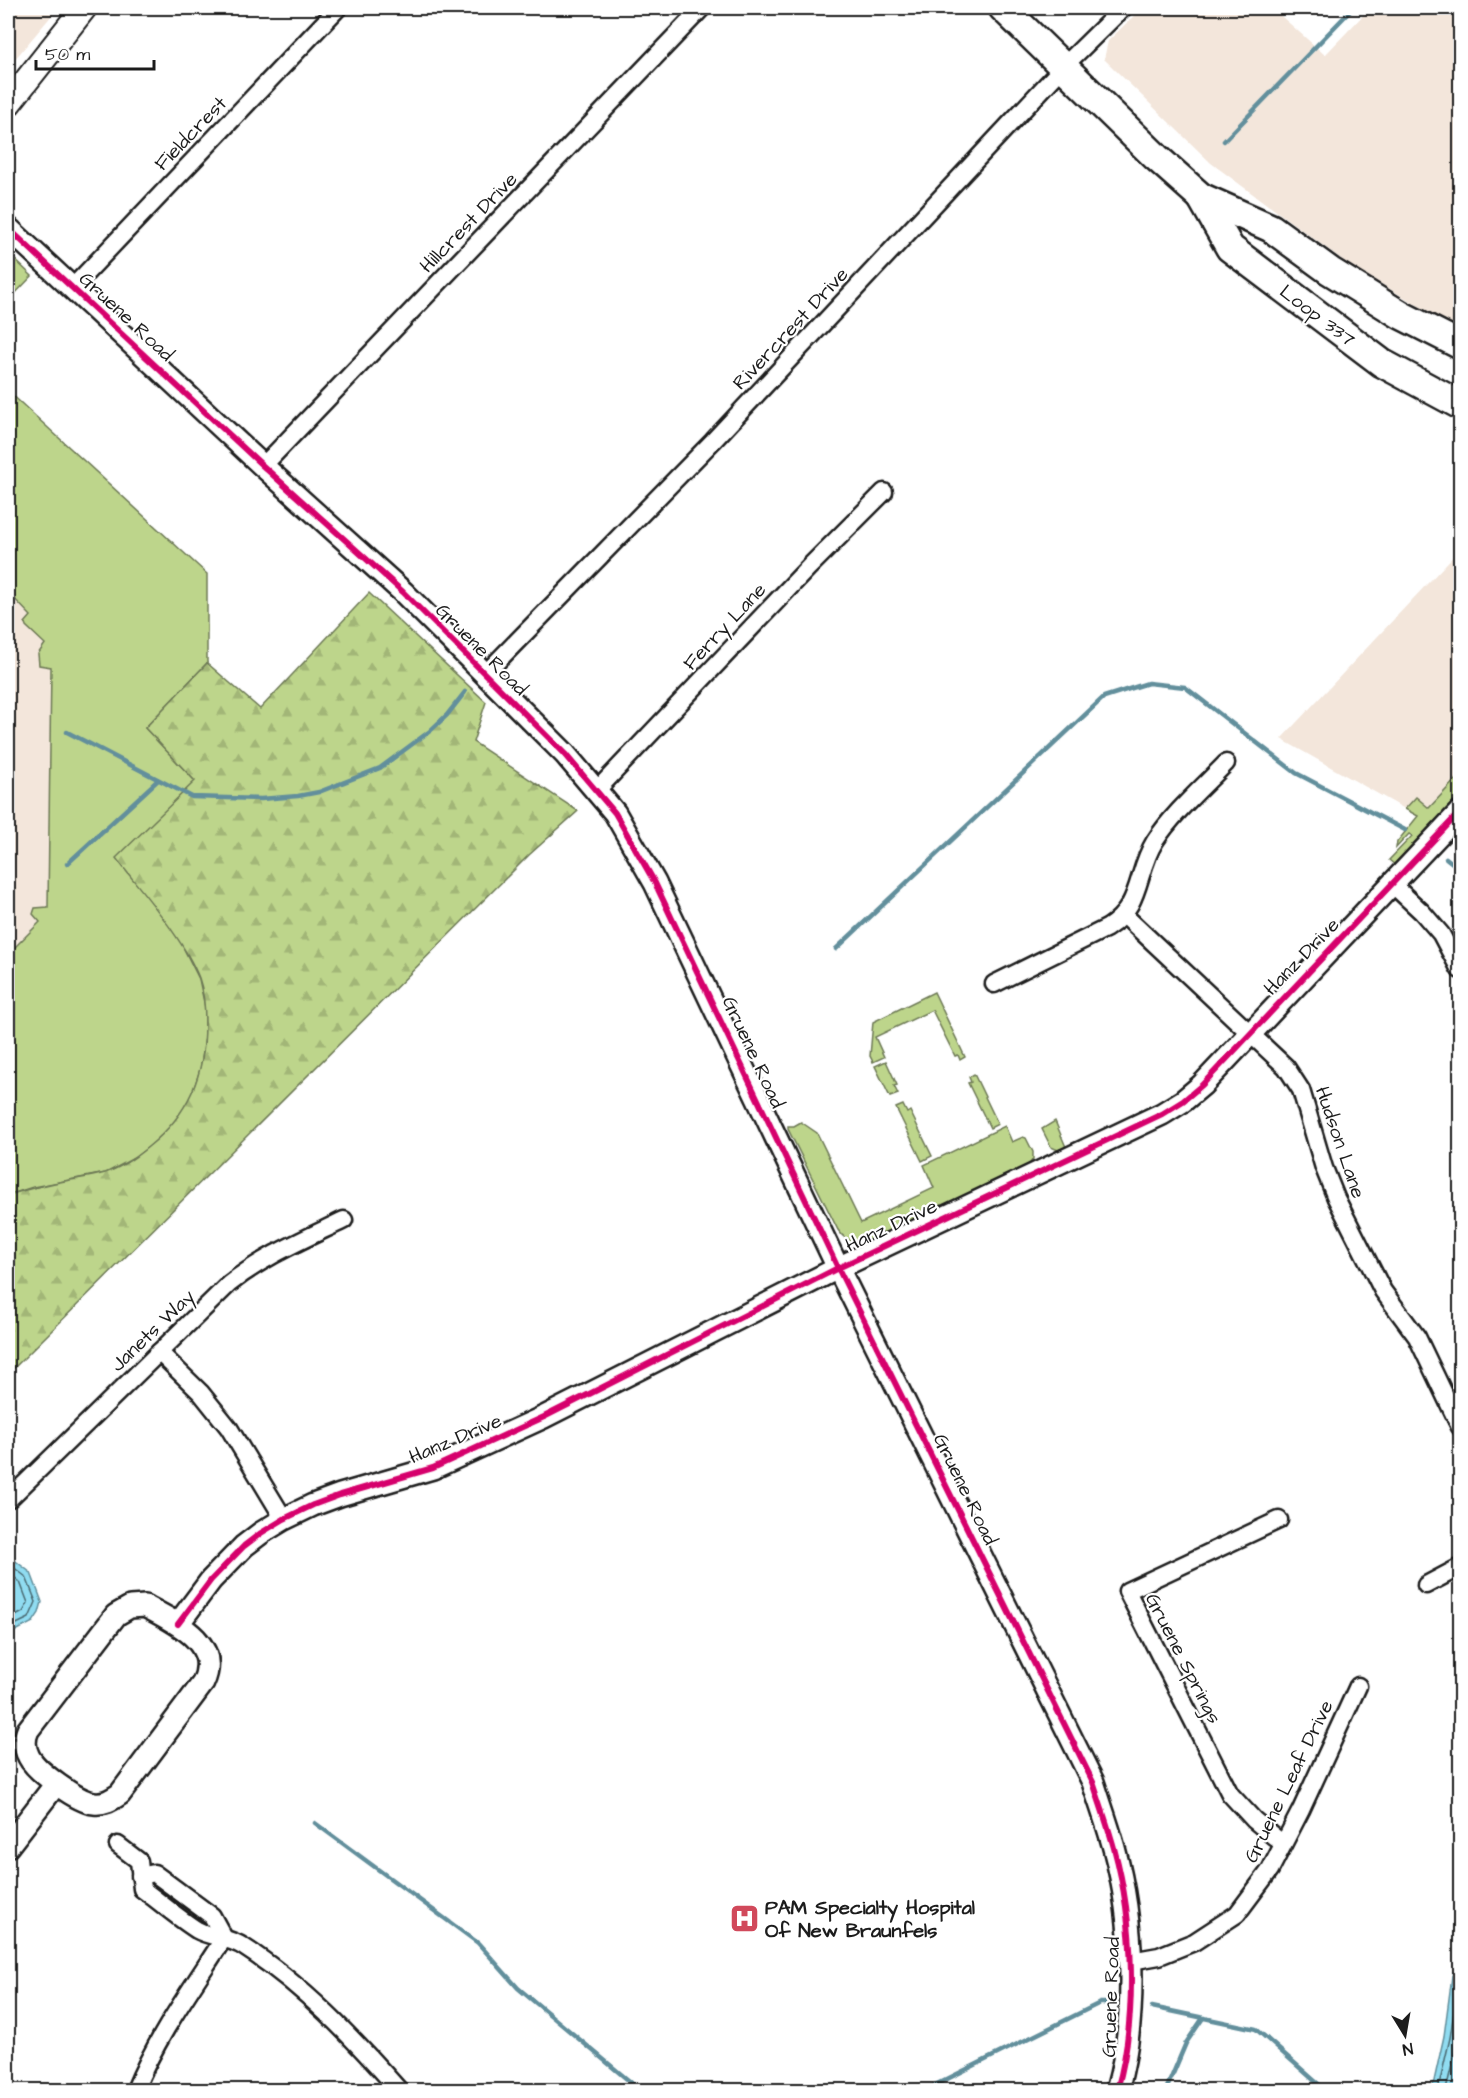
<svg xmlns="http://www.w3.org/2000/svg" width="1468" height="2098" font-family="'Architects Daughter',sans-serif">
<defs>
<pattern id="forest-firs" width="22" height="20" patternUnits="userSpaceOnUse" patternTransform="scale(1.5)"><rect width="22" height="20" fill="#bdd58b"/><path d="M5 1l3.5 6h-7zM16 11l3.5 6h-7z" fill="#a2b677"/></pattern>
</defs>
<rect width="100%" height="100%" fill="#fff"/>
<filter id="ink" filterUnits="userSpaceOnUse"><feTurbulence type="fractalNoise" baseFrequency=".0167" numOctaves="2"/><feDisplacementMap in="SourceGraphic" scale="12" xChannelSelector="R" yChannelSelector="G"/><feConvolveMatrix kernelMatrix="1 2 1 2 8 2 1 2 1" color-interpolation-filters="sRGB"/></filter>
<g filter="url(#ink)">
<!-- built -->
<g fill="#f3e6db">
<path d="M8 8H58L15 59 8 52Z"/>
<path d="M1142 8H1272L1325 55 1370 8H1460V330L1352 267 1211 163 1104 59 1108 41Z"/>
<path d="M1460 549V796L1433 825 1281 739Z"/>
<path d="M8 583 51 627 48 925 8 965Z"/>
</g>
<!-- green -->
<g fill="#bdd58b" stroke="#6c7854" stroke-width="1.5">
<path d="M8 253 32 276 8 301Z"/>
<path d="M8 391 207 574V663L145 728 195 781 184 949 199 979 205 1007V1036L201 1067 191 1097 179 1118 160 1138 134 1158 106 1173 33 1187 8 1195V954L40 922 33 914 35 908 48 907 51 667 39 665 38 654 45 644 26 626 25 623 31 616 8 592Z"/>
<path d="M1460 775V796L1395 865 1389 860 1412 836 1409 834 1396 848 1397 842 1418 816 1405 809 1416 797 1429 808Z"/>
<path d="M934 992 965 1057 960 1060 958 1055 955 1056 932 1010 875 1037 884 1057 873 1062 870 1056 873 1022Z"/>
<path d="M886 1061 897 1085 894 1086 898 1094 890 1097 875 1066Z"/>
<path d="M974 1074 998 1124 990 1128 968 1083 971 1082 969 1077Z"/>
<path d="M903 1105 907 1113 910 1111 932 1156 922 1161 896 1108Z"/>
<path d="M1055 1121 1066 1147 1058 1150 1051 1147 1042 1129Z"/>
<path d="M801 1122 817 1133 861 1223 934 1188 924 1165 1005 1126 1012 1142 1023 1137 1026 1138 1033 1152V1159L1028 1166 877 1239C861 1245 849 1246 838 1230L788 1129V1126H794Z"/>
</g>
<!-- forest -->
<path fill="url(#forest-firs)" stroke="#6c7854" stroke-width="1.5" d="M369 593 486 702 473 742 578 811 529 855 8 1374V1195C28 1189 48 1184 70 1180 81 1178 94 1176 105 1173 121 1168 136 1157 148 1147 189 1114 205 1075 205 1023 205 1009 204 992 199 978 184 939 142 892 116 858L195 781 145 728 207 663 260 709Z"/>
<!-- water -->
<g fill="#90dcf1" stroke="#628f9c" stroke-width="1.5">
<path d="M8 1555 31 1573 42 1602 39 1613 33 1622 8 1635Z"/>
<path d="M1460 1957V2090H1432L1444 2036 1452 1976Z"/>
</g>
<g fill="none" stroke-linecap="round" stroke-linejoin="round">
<!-- shore -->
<g stroke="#4a6971" stroke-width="1.5">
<path d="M8 1563 26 1577 36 1602 29 1618 8 1628"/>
<path d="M8 1572 20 1582 28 1603 23 1612 8 1620"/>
<path d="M1438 2090 1450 2038 1460 1972"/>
<path d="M1446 2090 1458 2039 1460 2018"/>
</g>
<!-- stream -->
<g stroke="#628f9c" stroke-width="4.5">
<path d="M1224 141 1353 8"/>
<path d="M67 732 192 797 261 799 298 796 319 792 380 768 430 731 447 715 465 692"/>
<path d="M1446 858 1460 869"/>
<path d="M67 864 158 780"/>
<path d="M836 949 1104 697 1148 683 1185 687 1296 773 1405 830"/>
<path d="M315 1823 478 1943 518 1988 640 2090"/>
<path d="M1152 2007 1256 2029 1325 2090"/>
<path d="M925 2090 1100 2003H1110"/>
<path d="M1166 2090 1186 2043 1203 2018"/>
</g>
<defs>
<g id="minor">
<path d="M72 288 338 8"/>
<path d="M263 466 702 8"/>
<path d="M484 675 713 441 1064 66 1123 8"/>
<path d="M597 790 809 567 884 492"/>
<path d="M1392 884 1422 912 1441 934 1460 970"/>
<path d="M1124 915 1286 1067 1301 1090 1324 1168 1336 1198 1383 1291 1417 1337 1460 1427"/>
<path d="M994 984 1107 928C1143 905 1135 873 1155 841 1174 812 1202 788 1226 763"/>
<path d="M159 1352 201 1393 229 1428 284 1519"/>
<path d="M10 1498 229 1284C264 1256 305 1239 344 1220"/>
<path d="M1279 1520 1127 1591 1230 1794 1254 1820 1283 1844"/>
<path d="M1426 1585 1460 1567"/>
<path d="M118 1845 139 1861 142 1889C160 1902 178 1918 197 1930 211 1938 230 1937 244 1947 303 1985 353 2038 399 2090"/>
<path d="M140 1876 154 1873 212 1916 224 1938"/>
<path d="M1131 1961 1159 1956 1194 1942 1237 1914 1270 1870 1301 1810 1358 1686"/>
<path d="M135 2090C157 2036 192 1988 224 1938"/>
</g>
<g id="tertiary">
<path d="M8 228 263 466 403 592 565 754 615 813 655 883 838 1268 1093 1782C1100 1804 1108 1826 1114 1848 1134 1921 1138 2017 1117 2090"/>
<path d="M145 1606C174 1622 222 1642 203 1683L120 1794C111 1800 105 1804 94 1803 78 1802 36 1771 29 1757 24 1748 24 1739 28 1730L116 1615 130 1607Z"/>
<path d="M178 1624 211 1580 244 1546 261 1533 284 1519 313 1505 340 1495 433 1468 544 1417 838 1268 1162 1114 1183 1101 1202 1085 1460 812"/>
<path d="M8 1846 56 1784"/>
</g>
<path id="secondary" d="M8 104 84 8"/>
<g id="primary">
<path d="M1003 8 1156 157 1201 197 1271 228 1330 271 1401 315 1460 345"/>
<path d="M1201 197 1230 248 1382 363 1460 405"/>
</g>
</defs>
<!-- minor casing -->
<use href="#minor" stroke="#1c1c1c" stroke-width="21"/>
<!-- tertiary casing -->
<use href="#tertiary" stroke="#1c1c1c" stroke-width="26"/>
<!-- secondary casing -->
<use href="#secondary" stroke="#1c1c1c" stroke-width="28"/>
<!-- primary casing -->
<use href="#primary" stroke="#1c1c1c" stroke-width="32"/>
<!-- minor -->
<use href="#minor" stroke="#fff" stroke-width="16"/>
<!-- tertiary -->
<use href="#tertiary" stroke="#fff" stroke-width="21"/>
<!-- secondary -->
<use href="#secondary" stroke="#fff" stroke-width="24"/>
<!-- primary -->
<use href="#primary" stroke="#fff" stroke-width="27"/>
<defs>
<g id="cycleway">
<path d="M8 228 263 466 403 592 565 754 615 813 655 883 838 1268 1093 1782C1100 1804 1108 1826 1114 1848 1134 1921 1138 2017 1117 2090"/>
<path d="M178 1624 211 1580 244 1546 261 1533 284 1519 313 1505 340 1495 433 1468 544 1417 838 1268 1162 1114 1183 1101 1202 1085 1460 812"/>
</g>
</defs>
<!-- cycleway casing -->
<use href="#cycleway" stroke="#fff" stroke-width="10"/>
<!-- cycleway -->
<use href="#cycleway" stroke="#d6006c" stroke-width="6"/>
</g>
</g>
<!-- icons -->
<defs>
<symbol id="hospital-square" viewBox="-11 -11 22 22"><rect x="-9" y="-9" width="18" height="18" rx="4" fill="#d1495b" stroke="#fff"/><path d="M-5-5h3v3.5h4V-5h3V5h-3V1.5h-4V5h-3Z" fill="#fff"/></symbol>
</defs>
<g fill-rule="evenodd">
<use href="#hospital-square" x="728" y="1902" width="33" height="33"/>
</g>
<g text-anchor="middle" stroke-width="4.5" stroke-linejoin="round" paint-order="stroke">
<!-- street labels -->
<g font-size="20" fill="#1c1c1c" stroke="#fff">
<text transform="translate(190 133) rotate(-46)" y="7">Fieldcrest</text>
<text transform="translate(468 222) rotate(-46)" y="7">Hillcrest Drive</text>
<text transform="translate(1318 315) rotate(37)" y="7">Loop 337</text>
<text transform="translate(127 316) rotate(43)" y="7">Gruene Road</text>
<text transform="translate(790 328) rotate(-47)" y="7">Rivercrest Drive</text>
<text transform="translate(724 626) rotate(-47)" y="7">Ferry Lane</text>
<text transform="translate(482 649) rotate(45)" y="7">Gruene Road</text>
<text transform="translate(1301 956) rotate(-46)" y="7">Hanz Drive</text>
<text transform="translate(754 1052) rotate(65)" y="7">Gruene Road</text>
<text transform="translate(1341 1142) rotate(71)" y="7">Hudson Lane</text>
<text transform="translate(891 1225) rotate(-25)" y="7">Hanz Drive</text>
<text transform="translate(152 1330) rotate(-44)" y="7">Janets Way</text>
<text transform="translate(455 1438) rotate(-23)" y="7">Hanz Drive</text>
<text transform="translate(966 1489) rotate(64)" y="7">Gruene Road</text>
<text transform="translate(1184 1658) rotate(63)" y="7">Gruene Springs</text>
<text transform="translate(1288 1781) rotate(-64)" y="7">Gruene Leaf Drive</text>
<text transform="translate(1110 1997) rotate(-88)" y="7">Gruene Road</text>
</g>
<!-- poi labels -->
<g font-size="20" font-weight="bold" fill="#1c1c1c" stroke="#fff" text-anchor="start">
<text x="765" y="1914">PAM Specialty Hospital<tspan x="765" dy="23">Of New Braunfels</tspan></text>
</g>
</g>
<!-- margin -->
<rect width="1468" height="2098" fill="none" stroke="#fff" stroke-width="30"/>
<rect x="15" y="15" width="1438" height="2068" fill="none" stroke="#1c1c1c" stroke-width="2" filter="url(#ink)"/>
<!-- north arrow -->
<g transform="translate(1405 2035) rotate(169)" stroke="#ffffff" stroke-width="4.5" paint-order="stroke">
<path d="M0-4.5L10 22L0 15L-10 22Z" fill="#1c1c1c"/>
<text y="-9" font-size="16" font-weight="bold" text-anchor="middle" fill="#1c1c1c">N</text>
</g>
<!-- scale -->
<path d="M36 60v9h118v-9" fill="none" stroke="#1c1c1c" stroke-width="3"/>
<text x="45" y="60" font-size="18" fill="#1c1c1c" stroke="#ffffff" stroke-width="4.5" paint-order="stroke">50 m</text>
</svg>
